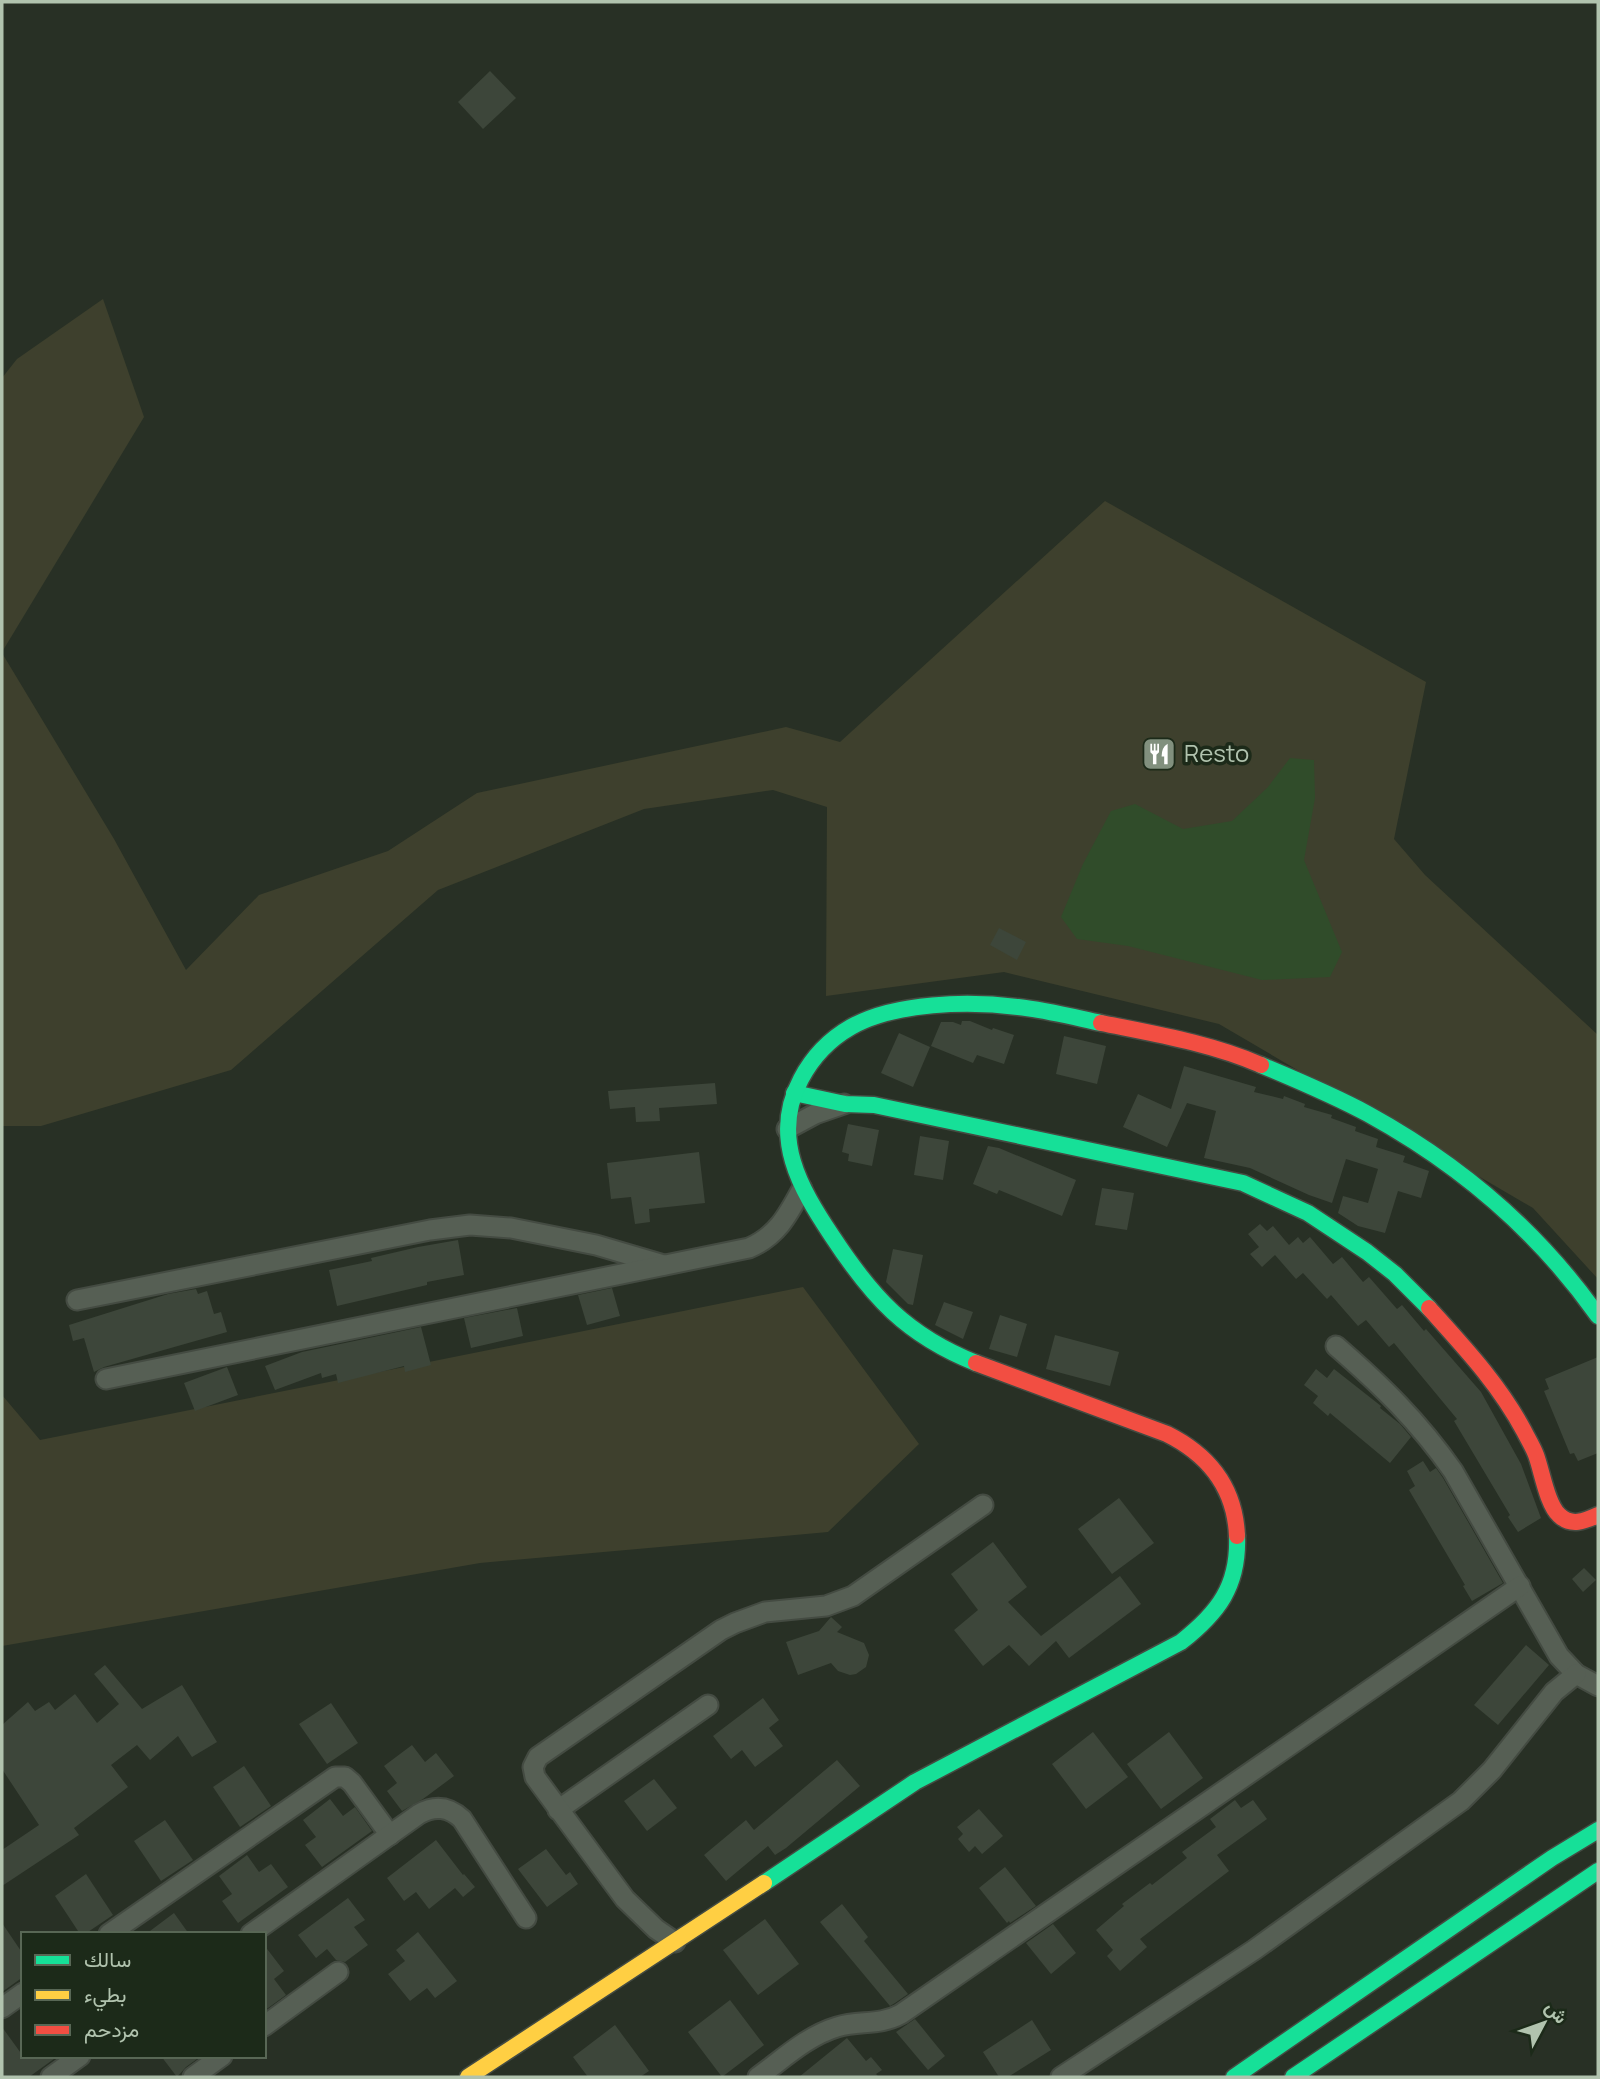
<svg xmlns="http://www.w3.org/2000/svg" width="1600" height="2079" font-family="Manrope,Vazirmatn,sans-serif">
<rect width="100%" height="100%" fill="#283025"/>
<!-- green -->
<g fill="#3e402d">
<path d="M103 299 144 417 2 652V378L17 359Z"/>
<path d="M1105 501 1426 682 1394 839 1425 875 1598 1035V1279L1533 1208 1219 1024 1004 972 826 996 827 807 773 790 644 809 438 890 231 1070 41 1126H2V653L114 839 186 970 259 895 388 851 477 793 786 727 840 742Z"/>
<path d="M803 1287 919 1444 828 1532 480 1563 2 1646V1395L40 1440Z"/>
</g>
<!-- water -->
<path fill="#304c2a" d="M1290 758 1314 760 1315 798 1304 860 1342 952 1330 977 1262 980 1128 946 1077 939 1061 917 1083 864 1111 811 1135 804 1183 829 1232 821 1268 787Z"/>
<!-- building -->
<g fill="#3d463a">
<path d="M490 71 516 98 483 129 458 102Z"/>
<path d="M999 928 1026 942 1017 960 990 945Z"/>
<path d="M962 1021H970L992 1030 993 1028 1014 1035 1004 1064 977 1055 973 1063 931 1046 941 1022H953L961 1025Z"/>
<path d="M899 1033 930 1047 913 1087 881 1073Z"/>
<path d="M1064 1036 1106 1046 1097 1084 1056 1074Z"/>
<path d="M1184 1066 1256 1087 1254 1092 1283 1099 1284 1096 1305 1104 1304 1107 1332 1115 1331 1118 1356 1127 1355 1131 1378 1139 1376 1147 1405 1156 1403 1162 1429 1171 1421 1198 1398 1191 1385 1233 1358 1226 1338 1213 1343 1196 1368 1203 1378 1169 1346 1159 1332 1203 1309 1195 1250 1168 1204 1158 1216 1111 1187 1103 1167 1147 1123 1127 1138 1094 1171 1109Z"/>
<path d="M715 1083 717 1104 659 1108 660 1121 636 1122 635 1107 610 1109 608 1091Z"/>
<path d="M848 1124 879 1130 872 1166 848 1161 849 1154 842 1152Z"/>
<path d="M920 1136 949 1141 943 1180 914 1175Z"/>
<path d="M988 1146 999 1148 1076 1180 1062 1216 999 1190 997 1194 973 1184Z"/>
<path d="M699 1152 705 1203 649 1209 650 1222 635 1224 631 1197 611 1199 607 1163Z"/>
<path d="M1102 1188 1134 1193 1127 1230 1095 1225Z"/>
<path d="M1260 1224 1267 1231 1273 1226 1289 1245 1298 1237 1303 1243 1310 1237 1333 1264 1342 1257 1363 1282 1369 1277 1397 1309 1402 1305 1424 1331 1426 1329 1481 1392 1521 1464 1541 1518 1518 1532 1508 1517 1510 1515 1454 1421 1457 1419 1394 1343 1389 1347 1366 1320 1358 1326 1331 1295 1327 1299 1303 1273 1296 1279 1275 1255 1262 1267 1250 1254 1259 1247 1248 1234Z"/>
<path d="M458 1240 464 1275 427 1282V1285L337 1306 329 1270 372 1261 371 1258 418 1247Z"/>
<path d="M893 1249 923 1255 913 1305 908 1304 886 1282Z"/>
<path d="M612 1288 620 1316 587 1325 578 1295Z"/>
<path d="M196 1289 198 1294 207 1291 214 1314 221 1312 227 1332 104 1367 94 1372 84 1338 73 1341 69 1325 168 1294Z"/>
<path d="M944 1302 973 1312 963 1339 935 1325Z"/>
<path d="M517 1308 523 1336 471 1348 464 1318Z"/>
<path d="M1000 1315 1027 1324 1017 1357 989 1349Z"/>
<path d="M421 1327 431 1365 405 1372 404 1366 338 1383 336 1374 322 1378 321 1373 275 1390 265 1366 302 1352Z"/>
<path d="M1055 1335 1119 1352 1110 1386 1046 1369Z"/>
<path d="M1598 1357V1453L1578 1461 1574 1453 1570 1454 1544 1391 1549 1389 1545 1379Z"/>
<path d="M227 1367 238 1395 195 1411 184 1383Z"/>
<path d="M1316 1369 1327 1378 1334 1369 1381 1406 1380 1408 1400 1424 1411 1437 1390 1463 1330 1413 1328 1416 1313 1403 1318 1396 1304 1385Z"/>
<path d="M1423 1461 1430 1472 1436 1468 1443 1478 1503 1583 1472 1601 1463 1586 1465 1585 1409 1490 1415 1486 1407 1471Z"/>
<path d="M1119 1498 1154 1543 1112 1574 1078 1529Z"/>
<path d="M993 1542 1027 1587 1008 1602 1041 1636 1120 1576 1141 1604 1069 1658 1056 1641 1029 1666 1009 1645 983 1666 954 1630 978 1610 951 1574Z"/>
<path d="M1584 1568 1596 1580 1583 1592 1572 1579Z"/>
<path d="M831 1617 842 1627 837 1632 864 1643 869 1655 866 1667 856 1674 850 1675 838 1671 831 1663 798 1675 786 1642 819 1631Z"/>
<path d="M1526 1645 1549 1665 1498 1725 1474 1705Z"/>
<path d="M105 1665 142 1709 182 1685 217 1742 192 1757 178 1736 150 1760 137 1745 111 1765 128 1787 74 1828 79 1835 2 1886V1850L39 1825 2 1769V1725L28 1702 35 1711 49 1702 55 1710 75 1694 97 1723 119 1704 94 1674Z"/>
<path d="M763 1698 779 1720 769 1728 783 1746 755 1767 742 1750 731 1759 713 1736Z"/>
<path d="M331 1703 358 1743 327 1764 299 1724Z"/>
<path d="M1093 1732 1128 1777 1086 1809 1052 1764Z"/>
<path d="M1169 1732 1203 1778 1161 1809 1127 1764Z"/>
<path d="M412 1745 425 1762 436 1753 454 1776 423 1799 402 1811 387 1791 397 1783 384 1766Z"/>
<path d="M837 1760 860 1786 786 1848 775 1855 768 1846 726 1881 704 1855 746 1820 754 1830Z"/>
<path d="M244 1766 271 1806 240 1827 213 1787Z"/>
<path d="M654 1779 677 1808 647 1831 624 1801Z"/>
<path d="M330 1799 343 1816 355 1807 372 1831 322 1867 305 1845 316 1837 303 1820Z"/>
<path d="M1235 1800 1241 1808 1253 1800 1267 1819 1217 1855 1229 1871 1140 1939 1147 1947 1120 1971 1107 1956 1113 1950 1096 1930 1124 1906 1122 1904 1150 1883 1152 1885 1187 1858 1182 1852 1216 1827 1210 1819Z"/>
<path d="M979 1809 1003 1836 982 1854 975 1846 969 1852 958 1839 963 1834 957 1827Z"/>
<path d="M165 1820 193 1860 161 1881 134 1841Z"/>
<path d="M436 1840 463 1875 464 1874 475 1887 463 1897 455 1888 429 1909 416 1892 404 1901 387 1878Z"/>
<path d="M546 1849 566 1875 570 1872 578 1884 547 1907 518 1869Z"/>
<path d="M247 1855 259 1872 271 1864 288 1887 238 1923 222 1901 232 1894 219 1876Z"/>
<path d="M1005 1867 1036 1906 1010 1923 1009 1921 1007 1923 979 1888Z"/>
<path d="M86 1874 113 1915 85 1934H80L55 1896Z"/>
<path d="M348 1898 365 1920 354 1927 368 1945 345 1962 336 1960 327 1949 316 1958 298 1935Z"/>
<path d="M842 1904 868 1937 864 1941 908 1994 895 2003 890 2006 820 1922Z"/>
<path d="M174 1913 189 1934H146Z"/>
<path d="M765 1919 799 1964 758 1995 723 1950Z"/>
<path d="M2 1923 23 1954V1977L2 1992Z"/>
<path d="M1053 1924 1076 1953 1051 1974 1026 1943Z"/>
<path d="M418 1932 457 1981 435 1998 427 1988 410 2001 388 1974 405 1961 396 1950Z"/>
<path d="M264 1945 284 1971 274 1979 286 1995 264 2011Z"/>
<path d="M730 2000 764 2045 722 2077 688 2032Z"/>
<path d="M915 2019 945 2056 928 2070 896 2032Z"/>
<path d="M1032 2020 1051 2050 1008 2077H999L983 2052Z"/>
<path d="M615 2025 649 2071 640 2077H588L573 2057Z"/>
<path d="M2 2027 23 2056H58L29 2077H2Z"/>
<path d="M847 2038 866 2061 871 2057 882 2070 876 2074 879 2077H799Z"/>
<path d="M161 2056H201L186 2067 177 2077Z"/>
</g>
<g fill="none" stroke-linecap="round" stroke-linejoin="round">
<defs>
<g id="street">
<path d="M787 1129 815 1114 844 1104"/>
<path d="M77 1300 430 1230 470 1225 511 1228 596 1245 664 1265"/>
<path d="M1336 1346C1382 1386 1418 1421 1453 1471L1559 1656 1576 1674 1598 1686"/>
<path d="M106 1379 749 1248C777 1236 788 1215 802 1189"/>
<path d="M558 1810 708 1705"/>
<path d="M109 1934 335 1777H345L352 1783 390 1835"/>
<path d="M251 1934 419 1814C435 1805 449 1807 462 1819L526 1918"/>
<path d="M675 1942 656 1929 625 1899 535 1777 533 1767 538 1757 721 1630 735 1623 765 1612 826 1606 853 1596 983 1505"/>
<path d="M2 2008 23 1993"/>
<path d="M264 2026 338 1972"/>
<path d="M51 2077 80 2056"/>
<path d="M193 2077 222 2056"/>
<path d="M758 2077C783 2059 807 2036 837 2027 860 2020 879 2026 901 2014L1520 1586"/>
<path d="M1061 2077 1254 1950 1461 1801 1492 1770 1554 1692 1576 1674"/>
</g>
<g id="fast">
<path d="M1261 1065C1297 1080 1333 1095 1368 1114 1459 1164 1538 1231 1598 1316"/>
<path d="M794 1093 845 1104 874 1105 1243 1183 1308 1213 1367 1252 1395 1274 1429 1308"/>
<path d="M976 1363C906 1335 872 1297 832 1236 800 1188 770 1137 801 1079 812 1058 830 1039 851 1027 895 1002 969 1001 1018 1007 1046 1010 1073 1017 1101 1023"/>
<path d="M764 1883 915 1782 1181 1642C1218 1613 1239 1586 1237 1536"/>
<path d="M1234 2077 1552 1858 1598 1830"/>
<path d="M1293 2077 1598 1871"/>
</g>
<path id="slow" d="M468 2077 764 1883"/>
<g id="jam">
<path d="M1101 1023C1155 1034 1210 1043 1261 1065"/>
<path d="M1429 1308C1464 1347 1499 1384 1524 1431 1528 1439 1533 1447 1536 1455 1542 1471 1547 1504 1559 1515 1571 1527 1585 1521 1598 1515"/>
<path d="M976 1363 1167 1434C1209 1455 1235 1488 1237 1536"/>
</g>
</defs>
<!-- street casing -->
<use href="#street" stroke="#444b42" stroke-width="23"/>
<!-- fast casing -->
<use href="#fast" stroke="#444b42" stroke-width="19"/>
<!-- slow casing -->
<use href="#slow" stroke="#444b42" stroke-width="19"/>
<!-- jam casing -->
<use href="#jam" stroke="#444b42" stroke-width="19"/>
<!-- street -->
<use href="#street" stroke="#565f54" stroke-width="19"/>
<!-- fast -->
<use href="#fast" stroke="#16e098" stroke-width="16"/>
<!-- slow -->
<use href="#slow" stroke="#ffcf43" stroke-width="16"/>
<!-- jam -->
<use href="#jam" stroke="#f24e42" stroke-width="16"/>
</g>
<!-- icons -->
<defs>
<symbol id="restaurant-square" viewBox="-11 -11 22 22"><rect x="-9" y="-9" width="18" height="18" rx="4" fill="#81907e" stroke="#1c2a19"/><path d="M-5-6h1v4h1v-4h1v4h1v-4h1v5L-1.5 .5V6h-2V.5L-5-1ZM5-6V6H3V1.5H1.5Q1.5-4 5-6Z" fill="#fff"/></symbol>
</defs>
<g fill-rule="evenodd">
<use href="#restaurant-square" x="1140" y="735" width="38" height="38"/>
</g>
<g text-anchor="middle" stroke-width="7" stroke-linejoin="round" paint-order="stroke">
<!-- poi labels -->
<g font-size="24" fill="#b1c3ae" stroke="#1c2a19" text-anchor="start">
<text x="1184" y="762">Resto</text>
</g>
</g>
<!-- border -->
<rect width="1600" height="2079" fill="none" stroke="#b1c3ae" stroke-width="7"/>
<!-- legend -->
<rect x="21" y="1932" width="245" height="126" fill="#1c2a19" stroke="#586755" stroke-width="2"/>
<rect x="35" y="1955" width="35" height="10" fill="#16e098" stroke="#586755" stroke-width="2"/>
<text x="84" y="1967" font-size="21" fill="#b1c3ae">سالك</text>
<rect x="35" y="1990" width="35" height="10" fill="#ffcf43" stroke="#586755" stroke-width="2"/>
<text x="84" y="2002" font-size="21" fill="#b1c3ae">بطيء</text>
<rect x="35" y="2025" width="35" height="10" fill="#f24e42" stroke="#586755" stroke-width="2"/>
<text x="84" y="2037" font-size="21" fill="#b1c3ae">مزدحم</text>
<!-- north arrow -->
<g transform="translate(1544 2023) rotate(49)" stroke="#1c2a19" stroke-width="5" paint-order="stroke">
<path d="M0-5L12 26L0 18L-12 26Z" fill="#b1c3ae"/>
<text y="-10" font-size="19" font-weight="bold" text-anchor="middle" fill="#b1c3ae">ش</text>
</g>
</svg>
